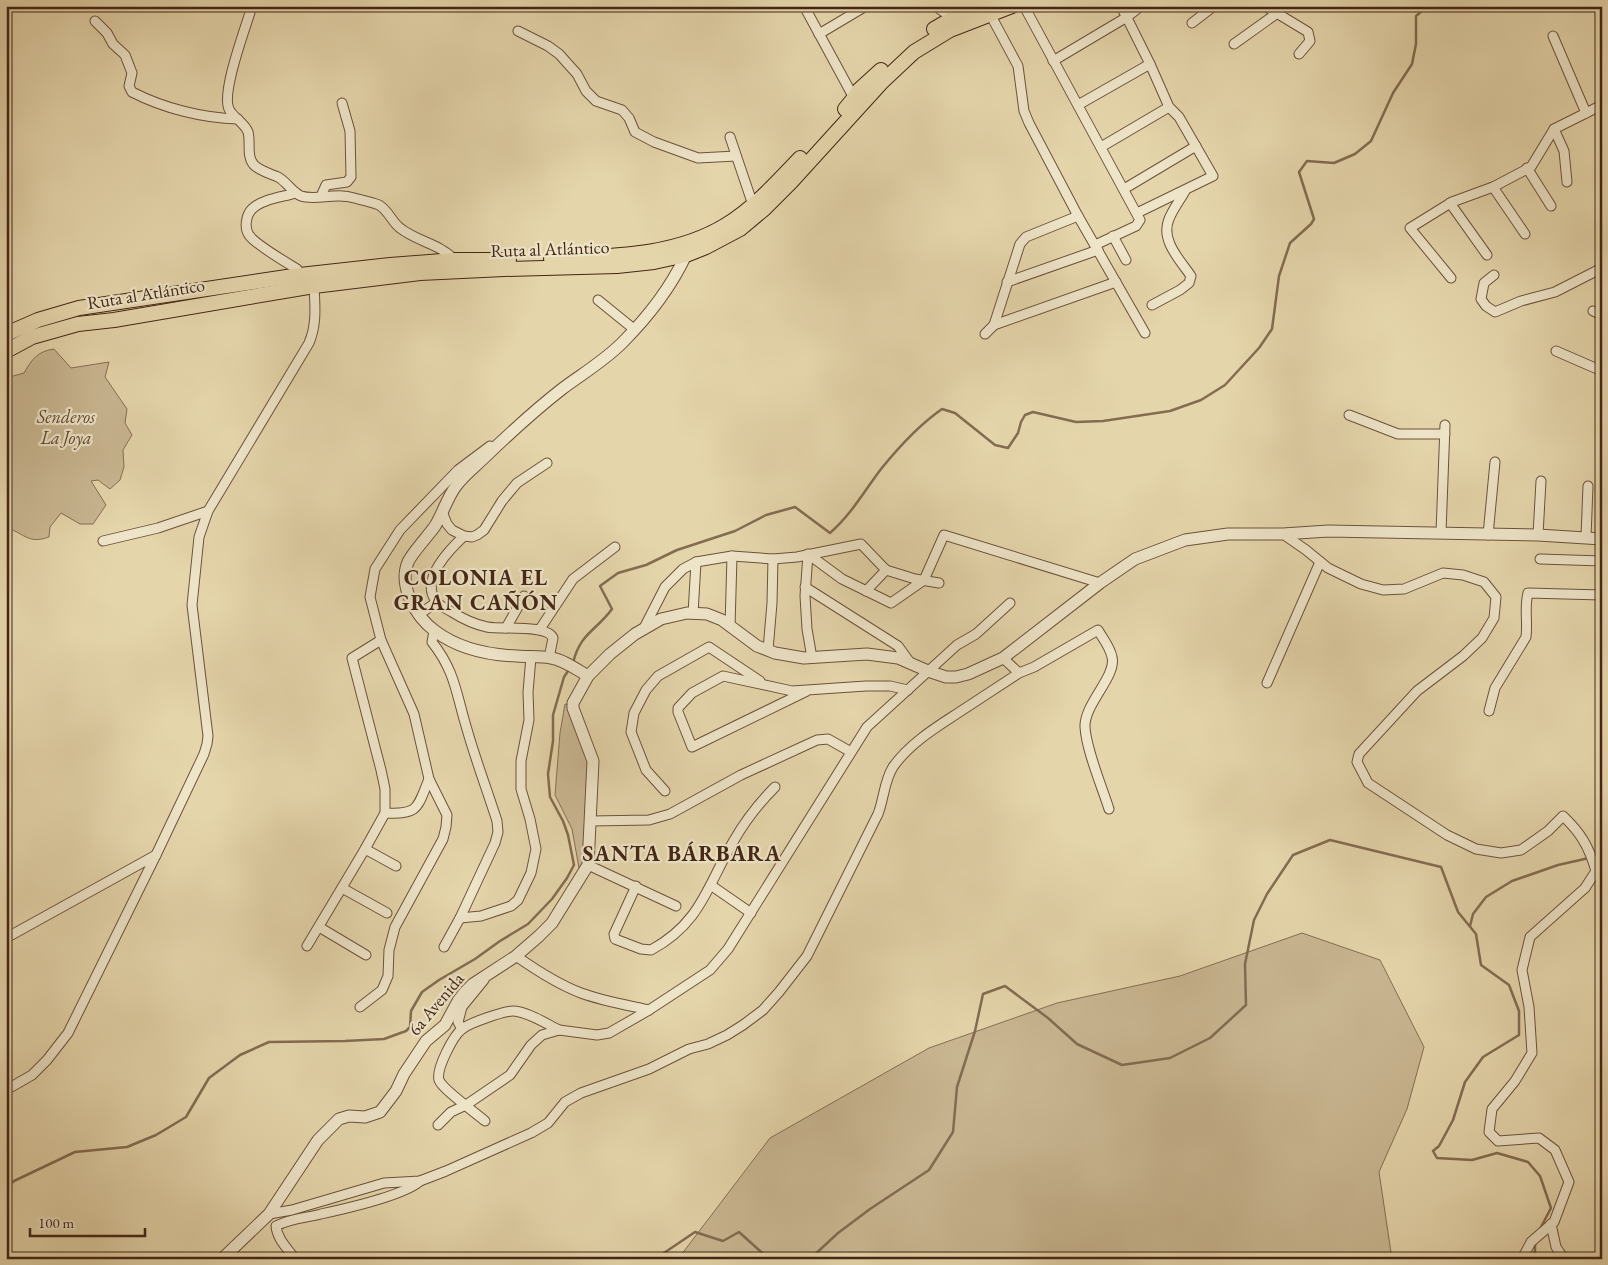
<svg xmlns="http://www.w3.org/2000/svg" width="1608" height="1265" font-family="'EB Garamond',serif">
<rect width="100%" height="100%" fill="#e5d5ab"/>
<filter id="stains"><feTurbulence type="fractalNoise" baseFrequency=".004" numOctaves="4"/><feColorMatrix values="0 0 0 0 .2 0 0 0 0 .09 0 0 0 0 .02 0 0 0 .5 -.17"/></filter>
<radialGradient id="worn" r=".72"><stop offset=".6" stop-color="#630" stop-opacity="0"/><stop offset="1" stop-color="#630" stop-opacity=".3"/></radialGradient>
<!-- green -->
<g fill="#c9b792" stroke="#866e54">
<path d="M54 349 71 368 109 362 105 377 127 409 125 423 132 435 123 450 124 467 120 480 110 489 98 480 91 481 106 505 93 524H80L61 513 50 527 49 537C29 544 26 535 8 528L6 529V402L8 399 6 378 24 373C32 359 38 351 54 349Z"/>
<path d="M565 704 571 705 592 762 584 867 579 868 572 829 555 795 560 733Z"/>
<path d="M1302 933 1380 960 1424 1047 1407 1109 1379 1172 1392 1259H678L770 1138 929 1048 1057 1003 1180 976Z"/>
</g>
<g fill="none" stroke-linecap="round" stroke-linejoin="round">
<!-- stream -->
<g stroke="#836c51" stroke-width="2.5">
<path d="M573 663C580 633 596 631 612 609L600 586 618 573 646 565 677 550 735 531 766 515 795 507 830 533C851 515 865 490 881 469 898 448 919 425 942 409L955 413 995 445 1008 448 1018 433 1021 422 1025 415 1033 412 1076 422 1103 421 1170 411 1201 400 1225 385 1259 348 1272 329 1279 276 1290 243 1311 224 1314 219 1299 172 1307 161 1334 163 1355 154 1371 141 1393 93 1412 64 1416 44V16L1428 6"/>
<path d="M1594 856 1602 853"/>
<path d="M1470 926 1473 914 1486 897 1512 881 1558 865 1589 858"/>
<path d="M6 1188 14 1181 75 1152 127 1147 156 1135 186 1117 209 1078 240 1055 269 1042 345 1041 384 1039 406 1031 410 1027 411 1011 422 992 439 980 475 959 500 941 528 924 552 899 567 878 574 865 568 835 563 821 550 797 548 774 553 741V715L564 677 570 668"/>
<path d="M655 1259 695 1232 723 1241 739 1232 769 1259"/>
<path d="M810 1259 838 1233 870 1209 929 1170 953 1132 957 1087 975 1031 983 994 1005 986 1048 1018 1077 1044 1122 1065 1170 1058 1210 1038 1246 1005 1245 964 1254 920 1267 894 1293 855 1330 840 1441 867 1458 912 1476 934 1481 965 1509 985 1519 1011V1035L1483 1057 1465 1082 1453 1120 1439 1146 1433 1151 1437 1158 1472 1160 1497 1153 1528 1162 1540 1176 1551 1208 1540 1229"/>
<path d="M1535 1259V1243"/>
</g>
<defs>
<g id="minor">
<path d="M252 6C246 27 221 92 229 109 233 118 244 122 248 132 251 143 246 156 254 165 260 171 271 174 278 177 287 182 292 192 301 196 316 201 336 192 354 198 362 200 372 202 379 205 388 210 392 222 400 228 416 241 440 244 455 260"/>
<path d="M804 6 854 98"/>
<path d="M935 6 953 18"/>
<path d="M1024 6 1140 220 1136 226 1095 245"/>
<path d="M1121 6 1150 64 1169 107 1179 117 1213 176 1137 213"/>
<path d="M1265 6 1308 32 1310 41 1299 54"/>
<path d="M990 14 1018 66 1024 111 1029 123 1078 216 1145 333"/>
<path d="M95 21 107 33 113 44 125 55 132 73 129 86 132 92C163 108 202 118 238 119"/>
<path d="M1192 23 1214 6"/>
<path d="M518 31 548 46 559 54 577 74 586 91 596 101 622 110 629 118 635 132 654 142 698 158 736 156"/>
<path d="M819 34 866 6"/>
<path d="M1553 36 1586 113"/>
<path d="M1234 44 1276 14"/>
<path d="M1053 61 1127 17 1141 6"/>
<path d="M1078 105 1150 64"/>
<path d="M1554 129 1564 151 1567 182"/>
<path d="M730 137 753 205"/>
<path d="M1101 147 1169 107"/>
<path d="M1527 168 1551 206"/>
<path d="M1493 187 1525 234"/>
<path d="M1124 189 1196 146"/>
<path d="M296 193C283 197 262 199 252 209 246 215 244 228 249 235 254 243 287 263 297 269L300 275"/>
<path d="M321 196 326 185 347 182 351 177 350 131 342 103"/>
<path d="M1450 203 1487 255"/>
<path d="M1113 236 1126 260"/>
<path d="M1494 275 1484 283 1481 299 1486 306 1495 312 1521 301 1555 292 1602 268"/>
<path d="M1451 278 1410 228 1452 202 1493 187 1531 167 1554 129 1602 105"/>
<path d="M1007 282 1098 250"/>
<path d="M598 300 635 330"/>
<path d="M1152 305 1180 290 1189 283 1191 276C1180 260 1160 240 1169 219 1173 209 1180 200 1185 191"/>
<path d="M1593 311 1602 315"/>
<path d="M994 325 1020 244 1026 237 1078 216"/>
<path d="M985 334 994 325 1116 282"/>
<path d="M1556 351 1602 371"/>
<path d="M1349 415 1398 434H1445"/>
<path d="M443 514 447 524 452 530 464 536 472 537 477 535 484 530 502 501 517 483 547 463"/>
<path d="M1441 533 1445 425"/>
<path d="M1283 534 1306 550 1328 568 1361 584 1383 590 1404 589 1443 573 1463 575 1484 582 1496 597 1494 618 1482 638 1463 656 1417 691 1359 754 1357 762 1368 783 1447 835 1476 849 1501 853 1521 850 1548 831 1563 816C1581 833 1589 847 1596 871L1585 888 1530 937 1522 970 1529 1007 1532 1053 1515 1081 1492 1109 1489 1132 1498 1141 1539 1138 1555 1150 1569 1182 1554 1222 1531 1242 1522 1259"/>
<path d="M1488 535 1495 462"/>
<path d="M1538 535 1541 481"/>
<path d="M464 536C449 550 420 580 436 601 439 606 447 609 452 612 463 619 473 624 487 627 502 630 547 624 553 638L549 658"/>
<path d="M1586 537 1588 486"/>
<path d="M103 541 158 528 208 511"/>
<path d="M1540 559 1602 561"/>
<path d="M805 587 898 646 911 664"/>
<path d="M866 591 886 570"/>
<path d="M693 614 696 562"/>
<path d="M418 615 437 602"/>
<path d="M730 627 732 556"/>
<path d="M506 628 524 596"/>
<path d="M644 628 665 587 683 569 696 562 732 556 773 559 797 557 861 544 886 570 915 579 939 583"/>
<path d="M540 629 573 579 615 547"/>
<path d="M434 631 432 642C455 671 456 693 466 726 475 758 487 790 497 821L498 832 495 843 460 918 444 947"/>
<path d="M768 650 772 603 773 559"/>
<path d="M812 658 807 629 805 596 808 554 842 579 891 603 924 580 944 535 1100 583"/>
<path d="M1003 658 1019 673"/>
<path d="M1267 683 1320 562"/>
<path d="M807 691 692 747 678 712V708L692 693 723 676 792 691 866 686H890L908 690"/>
<path d="M1489 711 1495 688 1526 637C1528 622 1524 608 1528 593L1602 595"/>
<path d="M665 791 646 770 631 732 634 713 646 690 658 676 709 647 760 681"/>
<path d="M385 813C419 815 417 808 429 779"/>
<path d="M591 821 649 820 670 814 741 775 817 740 828 739 851 752"/>
<path d="M365 849 396 866"/>
<path d="M588 865 676 906"/>
<path d="M636 886 614 934 615 939 641 949 651 950C701 923 707 886 733 842 745 821 759 803 775 787"/>
<path d="M712 886 751 913"/>
<path d="M342 888 387 913"/>
<path d="M460 918 481 916 511 906 518 900 531 873 536 849 530 819 521 789V761L529 720 528 692 531 657"/>
<path d="M319 927 366 955"/>
<path d="M6 938 156 855"/>
<path d="M307 946 365 849 385 813V789L381 770 352 658 381 640"/>
<path d="M516 956C536 970 557 984 581 993 603 1001 626 1005 649 1010"/>
<path d="M360 1007 382 990 388 976 389 950 395 927 443 839 446 827 447 815 429 779 414 714 381 640 370 597 375 569 400 530 458 470 490 446"/>
<path d="M462 1029 458 1022 462 1007 484 980"/>
<path d="M6 1090 32 1075 47 1060 68 1033 156 855 204 754 207 744 208 736 192 605 199 537 208 511 309 343C317 324 315 306 314 286"/>
<path d="M485 1121C476 1113 442 1089 439 1080 436 1069 453 1036 462 1029 469 1023 504 1011 513 1011 526 1011 547 1024 559 1030"/>
<path d="M438 1125 451 1112 466 1105 510 1075 531 1045 542 1035 559 1030 597 1035 609 1033 649 1010 710 970 728 949 867 727 957 645 976 634 1010 603"/>
<path d="M269 1214 292 1210 384 1183 420 1181 446 1171 531 1133 548 1123 565 1102 581 1093 649 1069 689 1049 708 1044 727 1035 743 1025 763 1010 779 992 807 956 878 814C884 799 884 781 893 767 909 744 935 728 958 713 978 700 999 686 1019 673L1034 667 1098 630C1103 639 1110 647 1112 657 1117 676 1084 704 1085 727 1086 749 1102 787 1109 809"/>
<path d="M1551 1224 1556 1247 1564 1259"/>
<path d="M295 1259C288 1249 277 1239 276 1226 291 1218 306 1218 321 1214 344 1209 405 1195 420 1181"/>
</g>
<g id="tertiary">
<path d="M588 676C576 669 564 660 551 658 540 656 528 657 517 656 488 655 459 649 435 631 416 617 398 586 408 562 412 553 428 536 435 526 443 513 447 498 456 486 464 475 476 466 485 457 510 433 535 410 562 389 582 374 604 361 622 343 647 318 671 287 686 255"/>
<path d="M222 1259 269 1214 318 1140 339 1119 349 1116 365 1117 380 1112 396 1091 404 1074 426 1041 445 1025 458 1001 465 992 473 984 516 956 539 936 552 923 588 865 593 761 573 708V703L588 676 610 654 635 634 661 619 687 613 707 614 722 620 757 646 775 653 804 658 867 654 898 658 928 671 946 677H956L968 674 1003 658 1100 583 1135 559 1185 540 1228 534H1283L1328 531 1538 535 1602 539"/>
</g>
<g id="trunk">
<path d="M934 29 953 18 985 7"/>
<path d="M845 109 854 98 859 90 881 70"/>
<path d="M551 259C610 256 674 257 726 225 755 207 777 182 800 158"/>
<path d="M6 334 38 320 79 308 300 275 390 265 455 260H509"/>
<path d="M6 351 32 337 78 324 114 320 314 286 420 273 504 269 617 266 654 262 686 255 706 247 740 229 764 209 791 182 881 83 914 52 950 30 1012 6"/>
</g>
</defs>
<!-- minor casing -->
<use href="#minor" stroke="#6c523b" stroke-width="11"/>
<!-- tertiary casing -->
<use href="#tertiary" stroke="#6c523b" stroke-width="13"/>
<!-- trunk casing -->
<use href="#trunk" stroke="#432616" stroke-width="16"/>
<!-- minor -->
<use href="#minor" stroke="#eee4c8" stroke-width="9"/>
<!-- tertiary -->
<use href="#tertiary" stroke="#eee4c8" stroke-width="11"/>
<!-- trunk -->
<use href="#trunk" stroke="#e5d5ab" stroke-width="14"/>
</g>
<g text-anchor="middle" stroke-width="4.5" stroke-linejoin="round" paint-order="stroke">
<!-- street labels -->
<g font-size="18" fill="#432616" stroke="#eee4c8">
<text transform="translate(550 249) rotate(-2)" y="6">Ruta al Atlántico</text>
<text transform="translate(146 294) rotate(-9)" y="6">Ruta al Atlántico</text>
<text transform="translate(436 1004) rotate(-50)" y="6">6a Avenida</text>
</g>
<!-- park labels -->
<g font-size="18" font-style="italic" fill="#5e432f" stroke="#eee4c8">
<text x="66" y="423">Senderos<tspan x="66" dy="21">La Joya</tspan></text>
</g>
<!-- district labels -->
<g font-size="22" font-weight="bold" letter-spacing="1" fill="#432616" stroke="#eee4c8">
<text x="476" y="585">COLONIA EL<tspan x="476" dy="25">GRAN CAÑÓN</tspan></text>
<text x="682" y="861">SANTA BÁRBARA</text>
</g>
</g>
<!-- margin -->
<rect width="1608" height="1265" fill="none" stroke="#e5d5ab" stroke-width="25"/>
<rect x="8" y="8" width="1593" height="1250" fill="none" stroke="#432616" stroke-width="2.5"/>
<rect x="12" y="12" width="1583" height="1240" fill="none" stroke="#432616"/>
<!-- scale -->
<path d="M30 1228v8h115v-8" fill="none" stroke="#432616" stroke-width="2.5"/>
<text x="38" y="1228" font-size="15" fill="#432616" stroke="#eee4c8" stroke-width="4" paint-order="stroke">100 m</text>
<rect width="100%" height="100%" filter="url(#stains)"/>
<rect width="100%" height="100%" fill="url(#worn)"/>
</svg>
